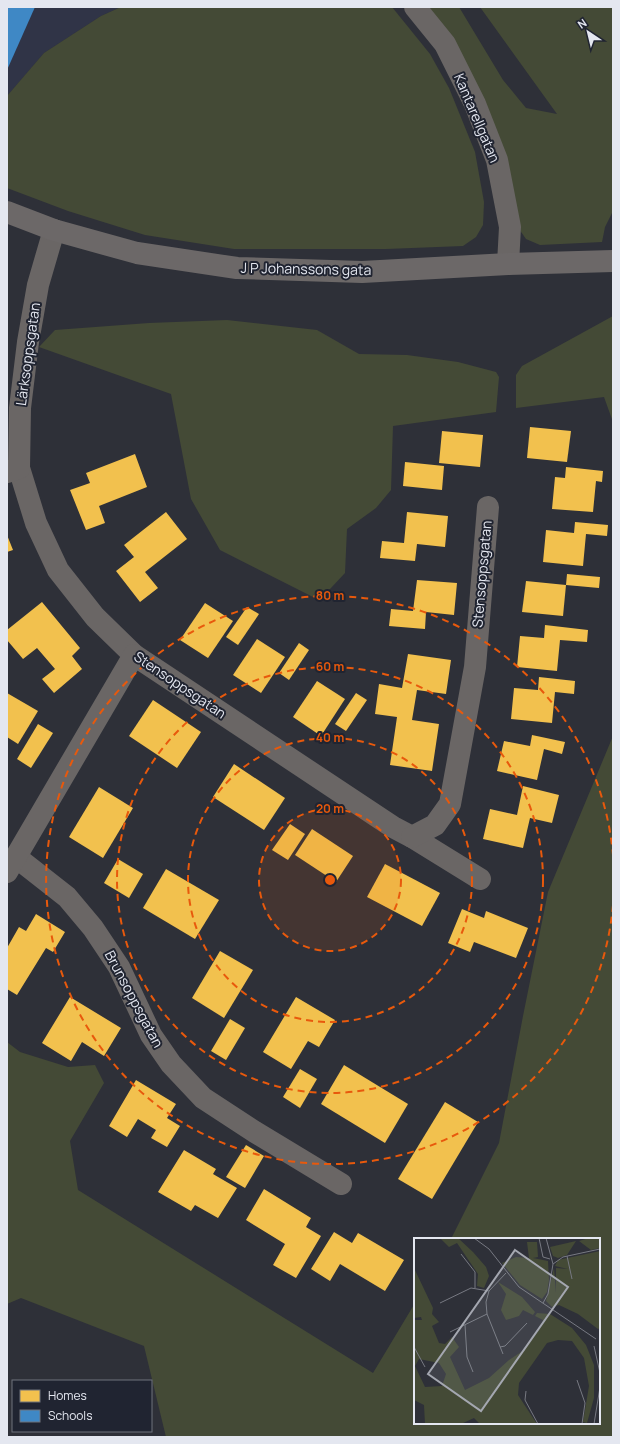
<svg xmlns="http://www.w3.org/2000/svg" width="620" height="1444" font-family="Manrope,sans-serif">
<rect width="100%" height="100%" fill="#2e3038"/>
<!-- built -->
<path fill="#303447" d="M7 7H121L101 16 44 53 7 96Z"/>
<!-- green -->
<g fill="#444a36">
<path d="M121 7H392L430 54 449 88 475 152 484 202 483 225 476 237 463 246 386 249H234L145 235 68 211 7 188V96L44 53 101 16Z"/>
<path d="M427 7H459L503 80 526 108 557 114 480 7H613V211L605 227 602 242 540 245 526 239 517 226Z"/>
<path d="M613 316V422L604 397 516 408V375L522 366Z"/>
<path d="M227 320 317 330 359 354 407 355 458 362 496 372 499 377 496 412 393 426 391 490 376 508 347 529 345 573 330 589 313 597 220 550 191 499 171 394 39 347 55 330 149 323Z"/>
<path d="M613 736V1437H166L144 1346 21 1298 7 1304V1042L20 1052 68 1067 95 1065 104 1083 70 1141 78 1190 373 1373 415 1303V1423H599V1239H451L499 1143 523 1016 548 892Z"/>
</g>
<!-- homes -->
<g fill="#f2c14e">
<path d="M530 427 571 431 567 462 527 458Z"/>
<path d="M442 431 483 435 480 467 439 463Z"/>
<path d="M135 454 147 487 99 506 105 523 86 530 70 490 90 483 86 473Z"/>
<path d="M405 462 444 466 442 490 403 486Z"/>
<path d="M566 467 603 471 602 482 596 481 593 512 552 509 555 477 565 478Z"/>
<path d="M166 512 187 539 145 572 158 588 140 602 116 571 134 557 124 545Z"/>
<path d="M407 512 448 516 445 547 417 544 415 561 380 558 382 541 404 543Z"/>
<path d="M575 522 608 525 607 536 586 534 583 566 543 562 546 530 574 533Z"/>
<path d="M7 535 13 550 7 552Z"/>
<path d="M567 574 600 577 599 588 566 585Z"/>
<path d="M417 580 457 583 454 615 426 612 425 629 389 626 391 609 413 611Z"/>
<path d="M526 581 566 585 563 616 522 612Z"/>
<path d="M42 602 80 648 72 656 82 669 54 693 42 679 55 669 37 648 23 659 7 640V630Z"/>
<path d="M205 603 233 621 208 658 180 640Z"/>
<path d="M247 607 259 614 238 645 226 637Z"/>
<path d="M545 625 588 630 587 642 560 640 557 671 517 667 520 636 544 638Z"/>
<path d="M257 639 285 657 261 693 233 675Z"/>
<path d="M299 643 309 650 289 680 279 673Z"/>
<path d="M408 654 451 660 446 694 417 690 412 720 439 724 432 771 390 765 397 717 375 714 379 684 402 688Z"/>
<path d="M539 677 575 681 574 694 555 692 552 723 511 719 514 688 538 690Z"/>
<path d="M317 681 345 699 321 736 293 717Z"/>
<path d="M7 693 38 711 18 744 7 737Z"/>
<path d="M356 693 367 700 346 731 335 724Z"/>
<path d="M153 700 201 732 177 768 129 736Z"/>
<path d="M38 724 53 733 31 768 17 759Z"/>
<path d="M532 735 565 742 562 754 544 749 537 780 497 771 504 741 530 746Z"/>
<path d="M234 764 285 798 264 830 213 797Z"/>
<path d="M523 786 559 795 552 823 530 818 523 848 483 839 490 809 517 815Z"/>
<path d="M99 787 133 808 103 858 69 837Z"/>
<path d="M290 824 305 834 288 860 272 850Z"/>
<path d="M312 829 353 856 336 882 295 855Z"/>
<path d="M118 859 143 874 129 898 104 883Z"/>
<path d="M385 864 440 893 422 926 367 897Z"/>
<path d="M166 869 219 900 195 939 143 908Z"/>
<path d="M462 909 484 918 486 911 528 928 516 958 474 942 470 952 448 943Z"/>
<path d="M36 914 65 932 53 952 46 948 17 995 7 989V948L19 927 26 931Z"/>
<path d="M220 951 253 970 224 1018 192 998Z"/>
<path d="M70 997 121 1028 104 1056 82 1042 71 1061 42 1043Z"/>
<path d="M296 997 335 1020 319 1047 308 1041 291 1069 263 1052Z"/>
<path d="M230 1019 245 1028 226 1060 211 1051Z"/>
<path d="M344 1065 408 1104 385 1143 321 1104Z"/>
<path d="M300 1069 317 1079 300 1108 283 1097Z"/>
<path d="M136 1080 176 1104 167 1118 180 1126 167 1147 151 1138 156 1130 138 1119 127 1137 109 1126Z"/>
<path d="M445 1102 478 1122 432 1199 398 1179Z"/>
<path d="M246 1145 264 1156 245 1188 226 1177Z"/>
<path d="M184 1150 216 1169 213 1174 237 1188 218 1218 195 1205 191 1211 158 1192Z"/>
<path d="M264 1189 311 1218 306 1227 321 1236 296 1278 273 1265 285 1244 246 1220Z"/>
<path d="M334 1232 352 1243 358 1233 404 1260 385 1291 340 1264 330 1281 311 1269Z"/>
</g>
<!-- schools -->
<path fill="#3f88c5" d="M7 7H35L7 70Z"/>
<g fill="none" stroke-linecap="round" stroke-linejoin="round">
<!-- street -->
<g stroke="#6a6665" stroke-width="22">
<path d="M415 7 445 44 475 104 497 160 510 227 508 264"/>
<path d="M19 468 36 523 58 570 95 617 134 655 393 827 412 837 480 879"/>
<path d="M7 472 19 468 20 408 28 342 38 285 54 230"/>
<path d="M412 837 435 825 450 804 475 667 488 507"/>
<path d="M16 857 67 897 93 928 119 967 151 1035 171 1064 203 1098 255 1132 341 1184"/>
<path d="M7 872 134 655"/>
</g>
<!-- secondary -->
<path stroke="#6c6868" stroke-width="22" d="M7 212 54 230 137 253 237 268 362 272 508 264 613 261"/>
</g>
<!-- distance rings -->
<circle cx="330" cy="880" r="71" fill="#e8590c" fill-opacity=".12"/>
<g fill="none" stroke="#e8590c" stroke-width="2" stroke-dasharray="7 5">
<circle cx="330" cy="880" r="71"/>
<circle cx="330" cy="880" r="142"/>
<circle cx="330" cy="880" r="213"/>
<path d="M613 905A284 284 0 1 1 613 855"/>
</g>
<g text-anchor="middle" stroke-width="4" stroke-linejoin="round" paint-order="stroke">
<!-- street labels -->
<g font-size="14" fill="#e4e7f0" stroke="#202431">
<text transform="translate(477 118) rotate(67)" y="5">Kantarellgatan</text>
<text transform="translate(306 269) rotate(1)" y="5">J P Johanssons gata</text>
<text transform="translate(28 354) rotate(-82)" y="5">Lärksoppsgatan</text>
<text transform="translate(482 574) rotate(-85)" y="5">Stensoppsgatan</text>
<text transform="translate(180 685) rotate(34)" y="5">Stensoppsgatan</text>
<text transform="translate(134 999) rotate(62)" y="5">Brunsoppsgatan</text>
</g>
</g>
<!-- overview -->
<g transform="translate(414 1238)">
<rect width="186" height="186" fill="#2e3038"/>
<path d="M26 0H44L59 14 72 29 75 38 70 50 63 48 64 36 43 5 35 9ZM175 0H186V10L177 12 165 3ZM162 3 153 17 144 20 139 18 136 9ZM113 4H123L124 19 119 20 134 23 135 42 133 54 128 61 106 47 88 25 102 19 115 20ZM186 13V90L184 91 164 76 145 67 138 69 132 63 140 30 142 55V30L154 31 141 28 144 22ZM0 30 19 70 18 76 25 84 18 88 25 105 31 106 38 99 45 109 36 119 51 152 75 140 95 122 110 112 127 89 129 82 121 78 123 75 136 76 158 90 172 107 180 127V160L173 185 169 184 175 148 170 120 158 103 144 102 133 105 105 145 104 157 123 186H66L60 180 47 186H11L10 167 0 162V82H8L7 79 0 80ZM5 121 25 125 32 136 28 148 11 149 1 128ZM84 44 108 59 121 74 119 77 109 72 105 78 92 82 87 72 92 56Z" fill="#444a36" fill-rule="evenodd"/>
<path fill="none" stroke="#777982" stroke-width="1" d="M60 0 75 11 105 49 182 101M125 0 129 19 136 21M47 16 61 34V50M153 18 158 41M139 26 149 19 186 11M75 53 72 64 73 76 89 116M26 65 57 50 75 53 92 35M129 65 134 56 139 26 132 0M51 87 53 119 59 134M36 94 73 76M180 108 186 135M0 109 11 129M86 109 91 108 113 85M163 142 171 165 168 186M112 153 111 162 124 186M180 186 186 149"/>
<path fill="#a4a7b0" fill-opacity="0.15" stroke="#a4a7b0" stroke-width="2" d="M101 12 154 49 67 173 14 136Z"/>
<rect width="186" height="186" fill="none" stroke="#e4e7f0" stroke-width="2"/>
</g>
<circle cx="330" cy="880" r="6" fill="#e8590c" stroke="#202431" stroke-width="2"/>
<g font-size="12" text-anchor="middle" font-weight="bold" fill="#e8590c" stroke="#202431" stroke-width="4" stroke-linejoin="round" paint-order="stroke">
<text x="330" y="600">80 m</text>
<text x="330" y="671">60 m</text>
<text x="330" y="742">40 m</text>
<text x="330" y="813">20 m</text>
</g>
<!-- border -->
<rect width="620" height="1444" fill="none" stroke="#e4e7f0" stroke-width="16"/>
<!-- legend -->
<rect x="12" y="1380" width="140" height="52" fill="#202431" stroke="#6e727d"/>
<rect x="20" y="1390" width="20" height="12" fill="#f2c14e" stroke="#6e727d"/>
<text x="48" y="1400" font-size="12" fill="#e4e7f0">Homes</text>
<rect x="20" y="1410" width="20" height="12" fill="#3f88c5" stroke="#6e727d"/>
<text x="48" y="1420" font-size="12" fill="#e4e7f0">Schools</text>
<!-- north arrow -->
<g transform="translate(588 32) rotate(325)" stroke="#202431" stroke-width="3" paint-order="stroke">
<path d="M0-3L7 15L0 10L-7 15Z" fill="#e4e7f0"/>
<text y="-6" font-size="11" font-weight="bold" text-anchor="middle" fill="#e4e7f0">N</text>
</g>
</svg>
